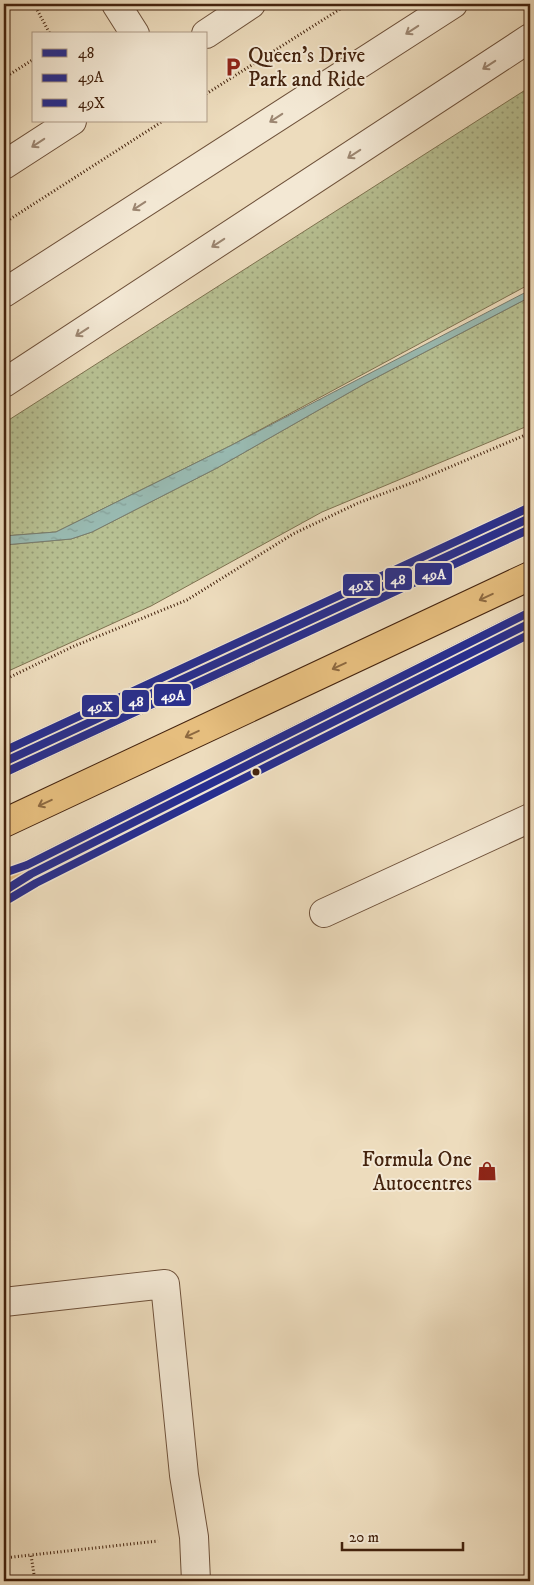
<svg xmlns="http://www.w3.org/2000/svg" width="534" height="1585" font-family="'IM FELL DW Pica',serif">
<defs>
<pattern id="grass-dots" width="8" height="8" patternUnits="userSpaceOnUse" patternTransform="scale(1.25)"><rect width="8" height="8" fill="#b7c092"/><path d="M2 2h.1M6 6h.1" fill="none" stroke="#969c76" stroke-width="1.8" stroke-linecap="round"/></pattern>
<pattern id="water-ripples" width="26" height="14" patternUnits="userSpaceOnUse" patternTransform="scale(1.25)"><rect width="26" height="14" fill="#99bbb3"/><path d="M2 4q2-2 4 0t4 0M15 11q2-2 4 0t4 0" fill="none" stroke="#85a099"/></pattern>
</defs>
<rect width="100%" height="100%" fill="#eddcbd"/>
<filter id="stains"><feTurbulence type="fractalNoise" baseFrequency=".004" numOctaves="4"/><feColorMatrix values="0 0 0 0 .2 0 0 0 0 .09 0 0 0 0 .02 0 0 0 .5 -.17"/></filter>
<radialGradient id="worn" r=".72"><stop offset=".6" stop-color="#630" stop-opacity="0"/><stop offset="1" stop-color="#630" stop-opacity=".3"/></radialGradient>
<!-- grass -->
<g fill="url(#grass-dots)" stroke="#7e7250">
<path d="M530 87V284L230 446 56 532 4 536V423Z"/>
<path d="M530 297V425L322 512 151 606 4 673V545L71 539 92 532 217 468 366 383Z"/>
</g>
<!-- water -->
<path fill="url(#water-ripples)" stroke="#777e71" d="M530 290V297L366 383 217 468 92 532 71 539 4 545V536L56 532 230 446Z"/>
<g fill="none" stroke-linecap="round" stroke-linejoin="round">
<defs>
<g id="minor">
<path d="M116 4 135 34"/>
<path d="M206 34 251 4"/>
<path d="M4 165 72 121"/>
<path d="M4 293 453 4"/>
<path d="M4 383 530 38"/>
<path d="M324 913 530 818"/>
<path d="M4 1302 165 1284 184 1475 194 1537 196 1581"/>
</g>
<g id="major">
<path d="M4 762 530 518"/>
<path d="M4 884 31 874 530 623"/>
</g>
<path id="highway" d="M4 823 530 576"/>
</defs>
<!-- minor casing -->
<use href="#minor" stroke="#6e513a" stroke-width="30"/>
<!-- major casing -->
<use href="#major" stroke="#44230e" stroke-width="30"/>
<!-- highway casing -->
<use href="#highway" stroke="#44230e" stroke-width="30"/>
<!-- path -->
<g stroke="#44230e" stroke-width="3" stroke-dasharray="1 2.5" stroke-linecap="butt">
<path d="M34 4 50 34"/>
<path d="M4 78 34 59"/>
<path d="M206 94 348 4"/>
<path d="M4 223 163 121"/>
<path d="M4 680 72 647 187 600 293 534 358 503 417 481 530 433"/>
<path d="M4 1558 31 1555"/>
<path d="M35 1581 31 1555 158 1541"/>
</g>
<!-- minor -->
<use href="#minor" stroke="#f3e8d4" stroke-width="28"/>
<!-- major -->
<use href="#major" stroke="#e6be7e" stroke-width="28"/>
<!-- highway -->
<use href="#highway" stroke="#e6be7e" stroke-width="28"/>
<defs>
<g id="bus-1">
<path d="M4 762 530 518"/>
<path d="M4 891 31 874 530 623"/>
</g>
<g id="bus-2">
<path d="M8 771 530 529"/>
<path d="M9 899 36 883 530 634"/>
</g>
<g id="bus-3">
<path d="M4 751 526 509"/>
<path d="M4 873 27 865 526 614"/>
</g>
</defs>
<!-- bus-1 casing -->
<use href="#bus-1" stroke="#f3e8d4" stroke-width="11"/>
<!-- bus-2 casing -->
<use href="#bus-2" stroke="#f3e8d4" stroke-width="11"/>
<!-- bus-3 casing -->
<use href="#bus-3" stroke="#f3e8d4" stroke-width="11"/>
<!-- bus-1 -->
<use href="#bus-1" stroke="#282f8f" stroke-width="8"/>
<!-- bus-2 -->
<use href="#bus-2" stroke="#282f8f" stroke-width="8"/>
<!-- bus-3 -->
<use href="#bus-3" stroke="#282f8f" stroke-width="8"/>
</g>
<!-- one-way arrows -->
<defs><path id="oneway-shaft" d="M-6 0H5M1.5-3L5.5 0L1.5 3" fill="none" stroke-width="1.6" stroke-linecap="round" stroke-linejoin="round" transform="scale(1.25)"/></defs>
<g stroke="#9c8671">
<use href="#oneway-shaft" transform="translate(412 30) rotate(147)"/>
<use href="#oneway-shaft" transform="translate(489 65) rotate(147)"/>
<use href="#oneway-shaft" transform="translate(276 118) rotate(147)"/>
<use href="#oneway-shaft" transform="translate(38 143) rotate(147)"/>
<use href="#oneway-shaft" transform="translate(354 154) rotate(147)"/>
<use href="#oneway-shaft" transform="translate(139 206) rotate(147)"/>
<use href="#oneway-shaft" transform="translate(218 243) rotate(147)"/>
<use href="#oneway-shaft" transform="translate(82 332) rotate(147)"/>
</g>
<g stroke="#8d6940">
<use href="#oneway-shaft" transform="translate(486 597) rotate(155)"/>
<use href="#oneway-shaft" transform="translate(339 666) rotate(155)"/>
<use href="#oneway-shaft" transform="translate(192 734) rotate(155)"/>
<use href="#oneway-shaft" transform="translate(45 803) rotate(155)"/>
</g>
<!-- icons -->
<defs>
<symbol id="parking-bare" viewBox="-9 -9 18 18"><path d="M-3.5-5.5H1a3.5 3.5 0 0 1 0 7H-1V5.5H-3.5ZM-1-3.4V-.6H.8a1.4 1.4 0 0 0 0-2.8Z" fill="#8f2418" stroke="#f3e8d4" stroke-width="2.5" paint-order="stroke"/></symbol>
<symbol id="shop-bare" viewBox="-9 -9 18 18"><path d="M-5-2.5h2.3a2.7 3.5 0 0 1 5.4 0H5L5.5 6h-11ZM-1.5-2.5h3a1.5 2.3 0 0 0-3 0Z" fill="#8f2418" stroke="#f3e8d4" stroke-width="2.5" paint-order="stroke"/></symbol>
</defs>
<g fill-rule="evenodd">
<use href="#parking-bare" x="219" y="53" width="28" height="28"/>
<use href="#shop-bare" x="473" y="1157" width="28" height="28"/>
</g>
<!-- markers -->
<circle fill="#44230e" stroke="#f3e8d4" stroke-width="2" cx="256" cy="772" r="4.5"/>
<g text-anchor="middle" stroke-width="4" stroke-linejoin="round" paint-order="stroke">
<!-- poi labels -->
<g font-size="21" fill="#44230e" stroke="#f3e8d4" text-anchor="start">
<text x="248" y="62">Queen's Drive<tspan x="248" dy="24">Park and Ride</tspan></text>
<text x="472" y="1166" text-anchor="end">Formula One<tspan x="472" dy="24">Autocentres</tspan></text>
</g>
</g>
<g stroke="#f3e8d4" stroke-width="2">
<rect x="414" y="562" width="39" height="24" rx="5" fill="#282f8f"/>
<rect x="384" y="567" width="29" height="24" rx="5" fill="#282f8f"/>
<rect x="342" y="573" width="39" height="24" rx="5" fill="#282f8f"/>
<rect x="153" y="683" width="39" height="24" rx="5" fill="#282f8f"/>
<rect x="121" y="689" width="29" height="24" rx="5" fill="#282f8f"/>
<rect x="81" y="694" width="39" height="24" rx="5" fill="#282f8f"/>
</g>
<g font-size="14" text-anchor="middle" font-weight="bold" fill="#fff">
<text x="434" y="579">49A</text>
<text x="398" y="584">48</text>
<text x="361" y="590">49X</text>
<text x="173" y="700">49A</text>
<text x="136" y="706">48</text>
<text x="100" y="711">49X</text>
</g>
<!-- margin -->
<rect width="534" height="1585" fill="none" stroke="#eddcbd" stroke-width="20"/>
<rect x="5" y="5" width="524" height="1575" fill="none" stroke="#44230e" stroke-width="2.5"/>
<rect x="10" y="10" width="514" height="1565" fill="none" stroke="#44230e"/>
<!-- legend -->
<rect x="32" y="32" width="175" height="90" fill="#f3e8d4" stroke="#ad9985"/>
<rect x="42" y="49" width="25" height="8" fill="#282f8f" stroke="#ad9985"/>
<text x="78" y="58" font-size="15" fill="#44230e">48</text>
<rect x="42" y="74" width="25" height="8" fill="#282f8f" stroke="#ad9985"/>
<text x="78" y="82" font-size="15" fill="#44230e">49A</text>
<rect x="42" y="99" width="25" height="8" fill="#282f8f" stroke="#ad9985"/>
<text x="78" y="108" font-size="15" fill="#44230e">49X</text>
<!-- scale -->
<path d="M342 1542v8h121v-8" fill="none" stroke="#44230e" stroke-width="2.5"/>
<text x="349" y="1542" font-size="15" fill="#44230e" stroke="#f3e8d4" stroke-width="4" paint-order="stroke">20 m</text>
<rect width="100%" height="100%" filter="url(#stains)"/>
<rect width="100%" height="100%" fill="url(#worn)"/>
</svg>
